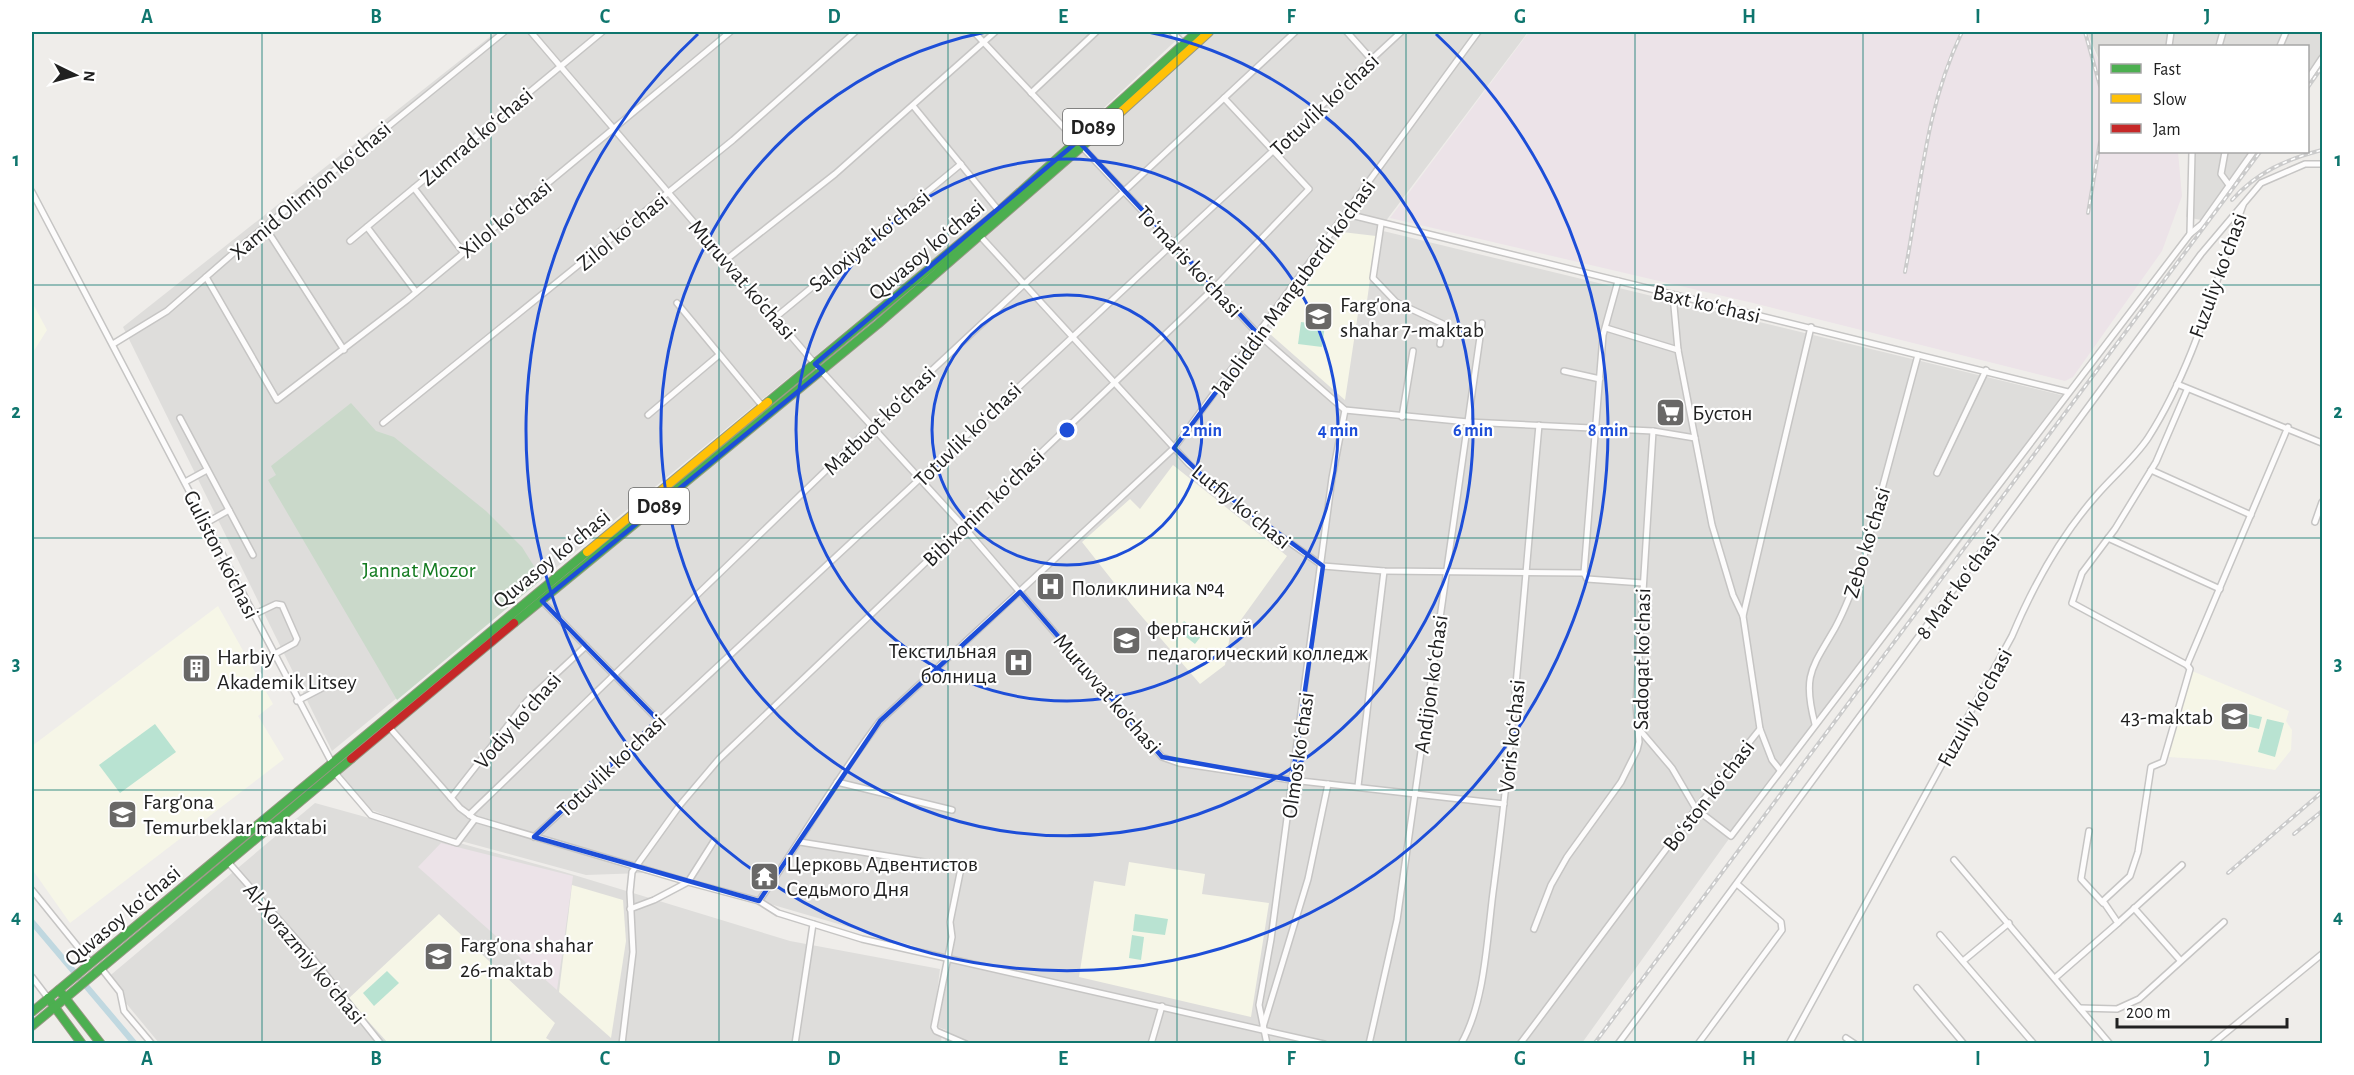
<svg xmlns="http://www.w3.org/2000/svg" width="2354" height="1075" font-family="'Alegreya Sans',sans-serif">
<rect width="100%" height="100%" fill="#efedea"/>
<!-- residential -->
<g fill="#dedddb">
<path d="M496 32H1185L1001 204 332 751 123 327Z"/>
<path d="M1209 32H1528L1379 230 2069 397 1935 577 1731 836 1582 1043H945L946 1030 935 1026 948 956 770 904 643 873 586 875 424 831 367 808 338 775Z"/>
<path d="M2087 32H2322V56L2308 76V46H2100V62Z"/>
<path d="M2191 152H2252L2201 220 2186 217Z"/>
<path d="M315 803 561 871 790 941 940 969 933 1025 942 1031 941 1044 159 1043 106 979Z"/>
</g>
<!-- industrial -->
<g fill="#ece3e8">
<path d="M1529 32H2086L2100 65V152H2178L2182 196 2162 251 2073 377 2065 381 1753 303 1390 218Z"/>
<path d="M441 843 573 876 557 990 418 867Z"/>
</g>
<!-- education -->
<g fill="#f6f6e7">
<path d="M1342 232 1376 236 1367 301 1360 300 1345 400 1269 333Z"/>
<path d="M32 302 47 330 32 354Z"/>
<path d="M1173 465 1287 556 1230 635 1225 665 1200 684 1131 604 1082 542 1130 499 1140 509Z"/>
<path d="M218 606 273 704 258 716 284 759 70 923 32 869V746Z"/>
<path d="M2192 671 2289 711 2286 721 2292 730 2291 750 2275 770 2216 760 2168 757Z"/>
<path d="M1129 862 1205 874 1202 894 1269 903 1251 1017 1079 977 1094 881 1125 886Z"/>
<path d="M572 885 623 900 626 941 611 1038 559 992Z"/>
<path d="M439 914 555 1023 546 1038 554 1043H388L348 999Z"/>
</g>
<!-- cemetery -->
<path fill="#cad9ca" d="M351 403 376 431 394 437 486 511 522 547 542 579 397 700 268 480 276 475 271 466Z"/>
<!-- pitch -->
<g fill="#b9e3d2">
<path d="M1301 322 1325 325 1322 347 1298 344Z"/>
<path d="M1184 621 1202 635 1195 644 1177 630Z"/>
<path d="M2241 712 2262 717 2259 729 2238 724Z"/>
<path d="M2267 719 2284 723 2275 757 2258 752Z"/>
<path d="M155 724 176 752 120 793 99 765Z"/>
<path d="M1135 914 1168 919 1165 935 1133 931Z"/>
<path d="M1132 935 1144 937 1141 960 1129 958Z"/>
<path d="M387 971 399 983 374 1006 363 993Z"/>
</g>
<g fill="none" stroke-linecap="round" stroke-linejoin="round">
<!-- canal -->
<path stroke="#c0d8e0" stroke-width="6" d="M32 922 135 1044"/>
<defs>
<g id="street">
<path d="M531 32 815 364 963 526 1162 757 1179 763 1292 780 1504 804"/>
<path d="M974 32 1259 335 1345 410 1468 422 1653 431 1695 438"/>
<path d="M1172 32 1184 44"/>
<path d="M1347 32 1372 60"/>
<path d="M2169 46 2171 32"/>
<path d="M2219 46 2223 32"/>
<path d="M2280 46 2286 32"/>
<path d="M2308 79 2322 58"/>
<path d="M1031 93 1096 32"/>
<path d="M914 107 999 211"/>
<path d="M2225 152 2221 174 2229 185"/>
<path d="M414 188 463 252"/>
<path d="M32 192 332 763"/>
<path d="M1347 214 2068 392"/>
<path d="M1381 224 1373 278 1396 302 1443 324 1440 344"/>
<path d="M265 227 344 350"/>
<path d="M367 227 416 292"/>
<path d="M2190 234 2192 152"/>
<path d="M981 237 1189 464 1248 513 1323 566 1384 571 1584 573 1603 335 1618 281"/>
<path d="M350 241 602 32"/>
<path d="M727 259 835 174 995 32"/>
<path d="M206 277 277 400 407 300 730 32"/>
<path d="M677 303 763 407"/>
<path d="M776 317 961 164"/>
<path d="M1606 328 1678 350"/>
<path d="M113 344 167 311 245 243 504 32"/>
<path d="M1564 371 1600 379"/>
<path d="M2177 384 2322 443"/>
<path d="M2187 390 2156 462 2115 529 2082 573 2072 603 2187 665 2288 427"/>
<path d="M648 415 719 355"/>
<path d="M1402 417 1413 351"/>
<path d="M180 418 253 555"/>
<path d="M383 423 733 140 855 32"/>
<path d="M2151 470 2251 515"/>
<path d="M1937 473 1986 370"/>
<path d="M185 482 207 470"/>
<path d="M2315 522 2322 502"/>
<path d="M206 523 229 510"/>
<path d="M2108 538 2220 589"/>
<path d="M1584 573 1587 579 1643 583"/>
<path d="M542 601 658 720"/>
<path d="M253 615 276 604 282 605 297 639 295 643 273 655"/>
<path d="M1743 616 1811 327"/>
<path d="M297 701 324 687"/>
<path d="M1815 724C1802 675 1812 668 1835 628 1846 608 1853 588 1861 567L1918 355"/>
<path d="M1638 728 1672 768 1696 809 1731 836 2190 234 2202 224 2253 152"/>
<path d="M1760 729 1772 760 1780 770"/>
<path d="M335 773 371 815 457 843 475 819 460 808 389 727"/>
<path d="M837 782 952 810"/>
<path d="M1358 786 1384 571"/>
<path d="M451 798 527 701 586 646"/>
<path d="M469 815 873 425 1295 32"/>
<path d="M475 819 688 882 714 841"/>
<path d="M2089 831 2081 879 2103 903"/>
<path d="M534 837 1401 32"/>
<path d="M800 842 961 868 950 922 952 937 934 1027 936 1031 966 1044"/>
<path d="M1954 860 2110 1044"/>
<path d="M228 862 310 955 381 1044"/>
<path d="M32 890 91 963"/>
<path d="M759 901C800 842 836 779 880 721L1174 448 1478 32"/>
<path d="M2134 908 2180 960"/>
<path d="M630 909 654 900 688 882 759 901 778 913 862 939 1324 1044"/>
<path d="M2118 923 2182 865"/>
<path d="M1534 929 1551 885 1567 857 1621 782 1637 750 1639 742 1636 704 1653 431"/>
<path d="M1940 935 2034 1044"/>
<path d="M1963 961 2009 923"/>
<path d="M101 968 120 992 124 1011 152 1044"/>
<path d="M32 977 48 998"/>
<path d="M2055 978 2118 923 2103 901 2130 876 2138 852 2151 767 2163 762 2190 669 2187 665"/>
<path d="M1917 988 1964 1044"/>
<path d="M2080 1008 2117 1009 2139 999 2224 922"/>
<path d="M1263 1027 1308 879 1328 784"/>
<path d="M1846 1038 1855 1044"/>
<path d="M622 1044 633 952 630 892 632 872 680 805 719 759 1214 288 1309 189 1224 98"/>
<path d="M795 1044 813 924"/>
<path d="M1151 1044 1162 1006"/>
<path d="M1267 1044 1259 1005 1271 939 1332 478 1345 410"/>
<path d="M1369 1044 1397 920 1482 323"/>
<path d="M1461 1044C1486 1001 1487 934 1494 885 1514 732 1525 578 1539 425"/>
<path d="M1520 1044 1696 809 1760 729 1743 616 1733 595 1712 525 1695 438 1678 350 1673 295"/>
<path d="M1618 1044 2201 254 2261 183 2305 164H2322"/>
<path d="M1698 1044 1782 930 1781 922 1737 884"/>
<path d="M1789 1044 2012 636C2033 586 2060 537 2096 496 2113 476 2134 459 2148 438 2193 368 2215 283 2243 205"/>
<path d="M2212 1044 2322 954"/>
</g>
<g id="fast">
<path d="M768 402 999 211 1197 32"/>
<path d="M514 623 878 324 1102 129"/>
<path d="M59 990 101 1044"/>
<path d="M48 998 82 1044"/>
<path d="M32 1012 587 552"/>
<path d="M32 1026 351 759"/>
</g>
<g id="slow">
<path d="M1102 129 1209 32"/>
<path d="M587 552 768 402"/>
</g>
<path id="jam" d="M351 759 514 623"/>
</defs>
<!-- street casing -->
<use href="#street" stroke="#c6c5c4" stroke-width="8"/>
<!-- fast casing -->
<use href="#fast" stroke="#969883" stroke-width="10"/>
<!-- slow casing -->
<use href="#slow" stroke="#969883" stroke-width="10"/>
<!-- jam casing -->
<use href="#jam" stroke="#969883" stroke-width="10"/>
<!-- street -->
<use href="#street" stroke="#fdfcfc" stroke-width="5"/>
<!-- fast -->
<use href="#fast" stroke="#4caf50" stroke-width="8"/>
<!-- slow -->
<use href="#slow" stroke="#ffc107" stroke-width="8"/>
<!-- jam -->
<use href="#jam" stroke="#c62828" stroke-width="8"/>
<defs>
<g id="rail">
<path d="M2085 32 2100 86"/>
<path d="M2308 87 2322 67"/>
<path d="M2232 200C2257 172 2287 159 2322 150"/>
<path d="M2088 213 2100 142"/>
<path d="M1905 272C1921 188 1925 109 1962 32"/>
<path d="M2294 834 2322 811"/>
<path d="M2228 873 2322 792"/>
<path d="M1594 1044 2260 152"/>
</g>
</defs>
<!-- rail casing -->
<use href="#rail" stroke="#cbcbcb" stroke-width="4"/>
<!-- rail -->
<use href="#rail" stroke="#fff" stroke-width="1.5" stroke-dasharray="4.5" stroke-linecap="butt"/>
</g>
<!-- marked area -->
<path fill="none" stroke="#1d4ed8" stroke-width="4.5" stroke-linejoin="round" d="M1078 141 1259 335 1174 448 1209 482 1323 566 1292 780 1162 757 1020 592 880 721 759 901 534 837 658 720 542 601 823 371 815 364Z"/>
<!-- grid -->
<path fill="none" stroke="#0f766e" stroke-width="1.5" stroke-opacity="0.55" d="M262 32V1044M491 32V1044M719 32V1044M948 32V1044M1177 32V1044M1406 32V1044M1635 32V1044M1863 32V1044M2092 32V1044M32 285H2322M32 538H2322M32 790H2322"/>
<!-- distance rings -->
<g fill="none" stroke="#1d4ed8" stroke-width="3">
<circle cx="1067" cy="430" r="135"/>
<circle cx="1067" cy="430" r="271"/>
<path d="M1148 32A406 406 0 1 1 986 32"/>
<path d="M1436 34A541 541 0 1 1 698 34"/>
</g>
<!-- icons -->
<defs>
<symbol id="school-square" viewBox="-11 -11 22 22"><rect x="-9" y="-9" width="18" height="18" rx="4" fill="#696867" stroke="#fff"/><path d="M0-5L7-2L0 1L-7-2ZM-4 1L0 2.5L4 1V4Q0 6-4 4Z" fill="#fff"/></symbol>
<symbol id="supermarket-square" viewBox="-11 -11 22 22"><rect x="-9" y="-9" width="18" height="18" rx="4" fill="#696867" stroke="#fff"/><path d="M-6-5.5h2.5l.6 2H6L4.5 2H-2.5L-4.4-4H-6ZM-1.5 3.2a1.3 1.3 0 1 0 .1 0ZM3 3.2a1.3 1.3 0 1 0 .1 0Z" fill="#fff"/></symbol>
<symbol id="hospital-square" viewBox="-11 -11 22 22"><rect x="-9" y="-9" width="18" height="18" rx="4" fill="#696867" stroke="#fff"/><path d="M-5-5h3v3.5h4V-5h3V5h-3V1.5h-4V5h-3Z" fill="#fff"/></symbol>
<symbol id="university-square" viewBox="-11 -11 22 22"><rect x="-9" y="-9" width="18" height="18" rx="4" fill="#696867" stroke="#fff"/><path d="M0-5L7-2L0 1L-7-2ZM-4 1L0 2.5L4 1V4Q0 6-4 4Z" fill="#fff"/></symbol>
<symbol id="building-square" viewBox="-11 -11 22 22"><rect x="-9" y="-9" width="18" height="18" rx="4" fill="#696867" stroke="#fff"/><path d="M-4-6H4V6H1V3H-1V6H-4ZM-2.5-4.3h1.7v1.8h-1.7ZM.8-4.3h1.7v1.8H.8ZM-2.5-1h1.7V.8h-1.7ZM.8-1h1.7V.8H.8Z" fill="#fff"/></symbol>
<symbol id="temple-square" viewBox="-11 -11 22 22"><rect x="-9" y="-9" width="18" height="18" rx="4" fill="#696867" stroke="#fff"/><path d="M0-6L5-2H3V0L6.5 2.5H4V6H1.5V3h-3V6H-4V2.5H-6.5L-3 0V-2H-5Z" fill="#fff"/></symbol>
</defs>
<g fill-rule="evenodd">
<use href="#school-square" x="1302" y="300" width="33" height="33"/>
<use href="#supermarket-square" x="1654" y="396" width="33" height="33"/>
<use href="#hospital-square" x="1034" y="570" width="33" height="33"/>
<use href="#university-square" x="1110" y="624" width="33" height="33"/>
<use href="#hospital-square" x="1002" y="646" width="33" height="33"/>
<use href="#building-square" x="180" y="652" width="33" height="33"/>
<use href="#school-square" x="2218" y="700" width="33" height="33"/>
<use href="#university-square" x="106" y="798" width="33" height="33"/>
<use href="#temple-square" x="748" y="860" width="33" height="33"/>
<use href="#school-square" x="422" y="940" width="33" height="33"/>
</g>
<g text-anchor="middle" stroke-width="4.5" stroke-linejoin="round" paint-order="stroke">
<!-- shield labels -->
<g fill="#fff" stroke="#646464" stroke-width="1.5">
<rect x="1063" y="109" width="60" height="36" rx="4.5"/>
<rect x="629" y="488" width="60" height="36" rx="4.5"/>
</g>
<g font-size="21" font-weight="bold" fill="#212121">
<text x="1093" y="134">D089</text>
<text x="659" y="513">D089</text>
</g>
<!-- street labels -->
<g font-size="22" fill="#212121" stroke="#fff">
<text transform="translate(1324 104) rotate(-43)" y="8">Totuvlik koʻchasi</text>
<text transform="translate(476 136) rotate(-40)" y="8">Zumrad koʻchasi</text>
<text transform="translate(310 190) rotate(-40)" y="8">Xamid Olimjon koʻchasi</text>
<text transform="translate(505 218) rotate(-39)" y="8">Xilol koʻchasi</text>
<text transform="translate(622 231) rotate(-39)" y="8">Zilol koʻchasi</text>
<text transform="translate(869 240) rotate(-39)" y="8">Saloxiyat koʻchasi</text>
<text transform="translate(926 249) rotate(-40)" y="8">Quvasoy koʻchasi</text>
<text transform="translate(1190 261) rotate(47)" y="8">Toʻmaris koʻchasi</text>
<text transform="translate(2217 275) rotate(-70)" y="8">Fuzuliy koʻchasi</text>
<text transform="translate(743 279) rotate(49)" y="8">Muruvvat ko'chasi</text>
<text transform="translate(1293 287) rotate(-54)" y="8">Jaloliddin Manguberdi ko'chasi</text>
<text transform="translate(1707 303) rotate(13)" y="8">Baxt koʻchasi</text>
<text transform="translate(879 420) rotate(-44)" y="8">Matbuot koʻchasi</text>
<text transform="translate(967 434) rotate(-44)" y="8">Totuvlik koʻchasi</text>
<text transform="translate(1242 506) rotate(39)" y="8">Lutfiy koʻchasi</text>
<text transform="translate(983 507) rotate(-44)" y="8">Bibixonim koʻchasi</text>
<text transform="translate(1866 542) rotate(-73)" y="8">Zebo koʻchasi</text>
<text transform="translate(222 554) rotate(63)" y="8">Guliston ko'chasi</text>
<text transform="translate(551 558) rotate(-39)" y="8">Quvasoy koʻchasi</text>
<text transform="translate(1957 585) rotate(-54)" y="8">8 Mart koʻchasi</text>
<text transform="translate(1641 659) rotate(-89)" y="8">Sadoqat koʻchasi</text>
<text transform="translate(1430 684) rotate(-82)" y="8">Andijon koʻchasi</text>
<text transform="translate(1108 693) rotate(49)" y="8">Muruvvat ko'chasi</text>
<text transform="translate(1974 707) rotate(-61)" y="8">Fuzuliy koʻchasi</text>
<text transform="translate(517 720) rotate(-49)" y="8">Vodiy koʻchasi</text>
<text transform="translate(1511 736) rotate(-84)" y="8">Voris koʻchasi</text>
<text transform="translate(1297 755) rotate(-82)" y="8">Olmos koʻchasi</text>
<text transform="translate(611 765) rotate(-43)" y="8">Totuvlik koʻchasi</text>
<text transform="translate(1708 795) rotate(-52)" y="8">Boʻston koʻchasi</text>
<text transform="translate(122 915) rotate(-40)" y="8">Quvasoy koʻchasi</text>
<text transform="translate(305 953) rotate(50)" y="8">Al-Xorazmiy koʻchasi</text>
</g>
<!-- poi labels -->
<g font-size="22" fill="#212121" stroke="#fff" text-anchor="start">
<text x="1340" y="312">Farg'ona<tspan x="1340" dy="25">shahar 7-maktab</tspan></text>
<text x="1692" y="420">Бустон</text>
<text x="1071" y="595">Поликлиника №4</text>
<text x="1147" y="635">ферганский<tspan x="1147" dy="25">педагогический колледж</tspan></text>
<text x="997" y="658" text-anchor="end">Текстильная<tspan x="997" dy="25">болница</tspan></text>
<text x="217" y="664">Harbiy<tspan x="217" dy="25">Akademik Litsey</tspan></text>
<text x="2213" y="724" text-anchor="end">43-maktab</text>
<text x="143" y="809">Farg'ona<tspan x="143" dy="25">Temurbeklar maktabi</tspan></text>
<text x="786" y="871">Церковь Адвентистов<tspan x="786" dy="25">Седьмого Дня</tspan></text>
<text x="460" y="952">Farg'ona shahar<tspan x="460" dy="25">26-maktab</tspan></text>
</g>
<!-- park labels -->
<g font-size="22" fill="#137b20" stroke="#fff">
<text x="419" y="577">Jannat Mozor</text>
</g>
</g>
<circle cx="1067" cy="430" r="9" fill="#1d4ed8" stroke="#fff" stroke-width="3"/>
<g font-size="18" text-anchor="middle" font-weight="bold" fill="#1d4ed8" stroke="#fff" stroke-width="4.5" stroke-linejoin="round" paint-order="stroke">
<text x="1202" y="436">2 min</text>
<text x="1338" y="436">4 min</text>
<text x="1473" y="436">6 min</text>
<text x="1608" y="436">8 min</text>
</g>
<!-- border -->
<rect width="2354" height="1075" fill="none" stroke="#ffffff" stroke-width="66"/>
<!-- legend -->
<rect x="2099" y="45" width="210" height="108" fill="#ffffff" stroke="#a6a6a6" stroke-width="1.5"/>
<rect x="2111" y="64" width="30" height="9" fill="#4caf50" stroke="#a6a6a6" stroke-width="1.5"/>
<text x="2153" y="75" font-size="18" fill="#212121">Fast</text>
<rect x="2111" y="94" width="30" height="9" fill="#ffc107" stroke="#a6a6a6" stroke-width="1.5"/>
<text x="2153" y="105" font-size="18" fill="#212121">Slow</text>
<rect x="2111" y="124" width="30" height="9" fill="#c62828" stroke="#a6a6a6" stroke-width="1.5"/>
<text x="2153" y="135" font-size="18" fill="#212121">Jam</text>
<!-- north arrow -->
<g transform="translate(75 75) rotate(95)" stroke="#ffffff" stroke-width="4.5" paint-order="stroke">
<path d="M0-4.5L10 22L0 15L-10 22Z" fill="#212121"/>
<text y="-9" font-size="16" font-weight="bold" text-anchor="middle" fill="#212121">N</text>
</g>
<!-- scale -->
<path d="M2117 1018v9h170v-9" fill="none" stroke="#212121" stroke-width="3"/>
<text x="2126" y="1018" font-size="18" fill="#212121" stroke="#ffffff" stroke-width="4.5" paint-order="stroke">200 m</text>
<rect x="33" y="33" width="2288" height="1009" fill="none" stroke="#0f766e" stroke-width="2"/>
<g font-size="20" text-anchor="middle" font-weight="bold" fill="#0f766e">
<text x="147" y="23">A</text>
<text x="376" y="23">B</text>
<text x="605" y="23">C</text>
<text x="834" y="23">D</text>
<text x="1063" y="23">E</text>
<text x="1291" y="23">F</text>
<text x="1520" y="23">G</text>
<text x="1749" y="23">H</text>
<text x="1978" y="23">I</text>
<text x="2207" y="23">J</text>
<text x="16" y="166">1</text>
<text x="2338" y="166">1</text>
<text x="16" y="418">2</text>
<text x="2338" y="418">2</text>
<text x="16" y="670">3</text>
<text x="2338" y="670">3</text>
<text x="16" y="923">4</text>
<text x="2338" y="923">4</text>
<text x="147" y="1065">A</text>
<text x="376" y="1065">B</text>
<text x="605" y="1065">C</text>
<text x="834" y="1065">D</text>
<text x="1063" y="1065">E</text>
<text x="1291" y="1065">F</text>
<text x="1520" y="1065">G</text>
<text x="1749" y="1065">H</text>
<text x="1978" y="1065">I</text>
<text x="2207" y="1065">J</text>
</g>
</svg>
